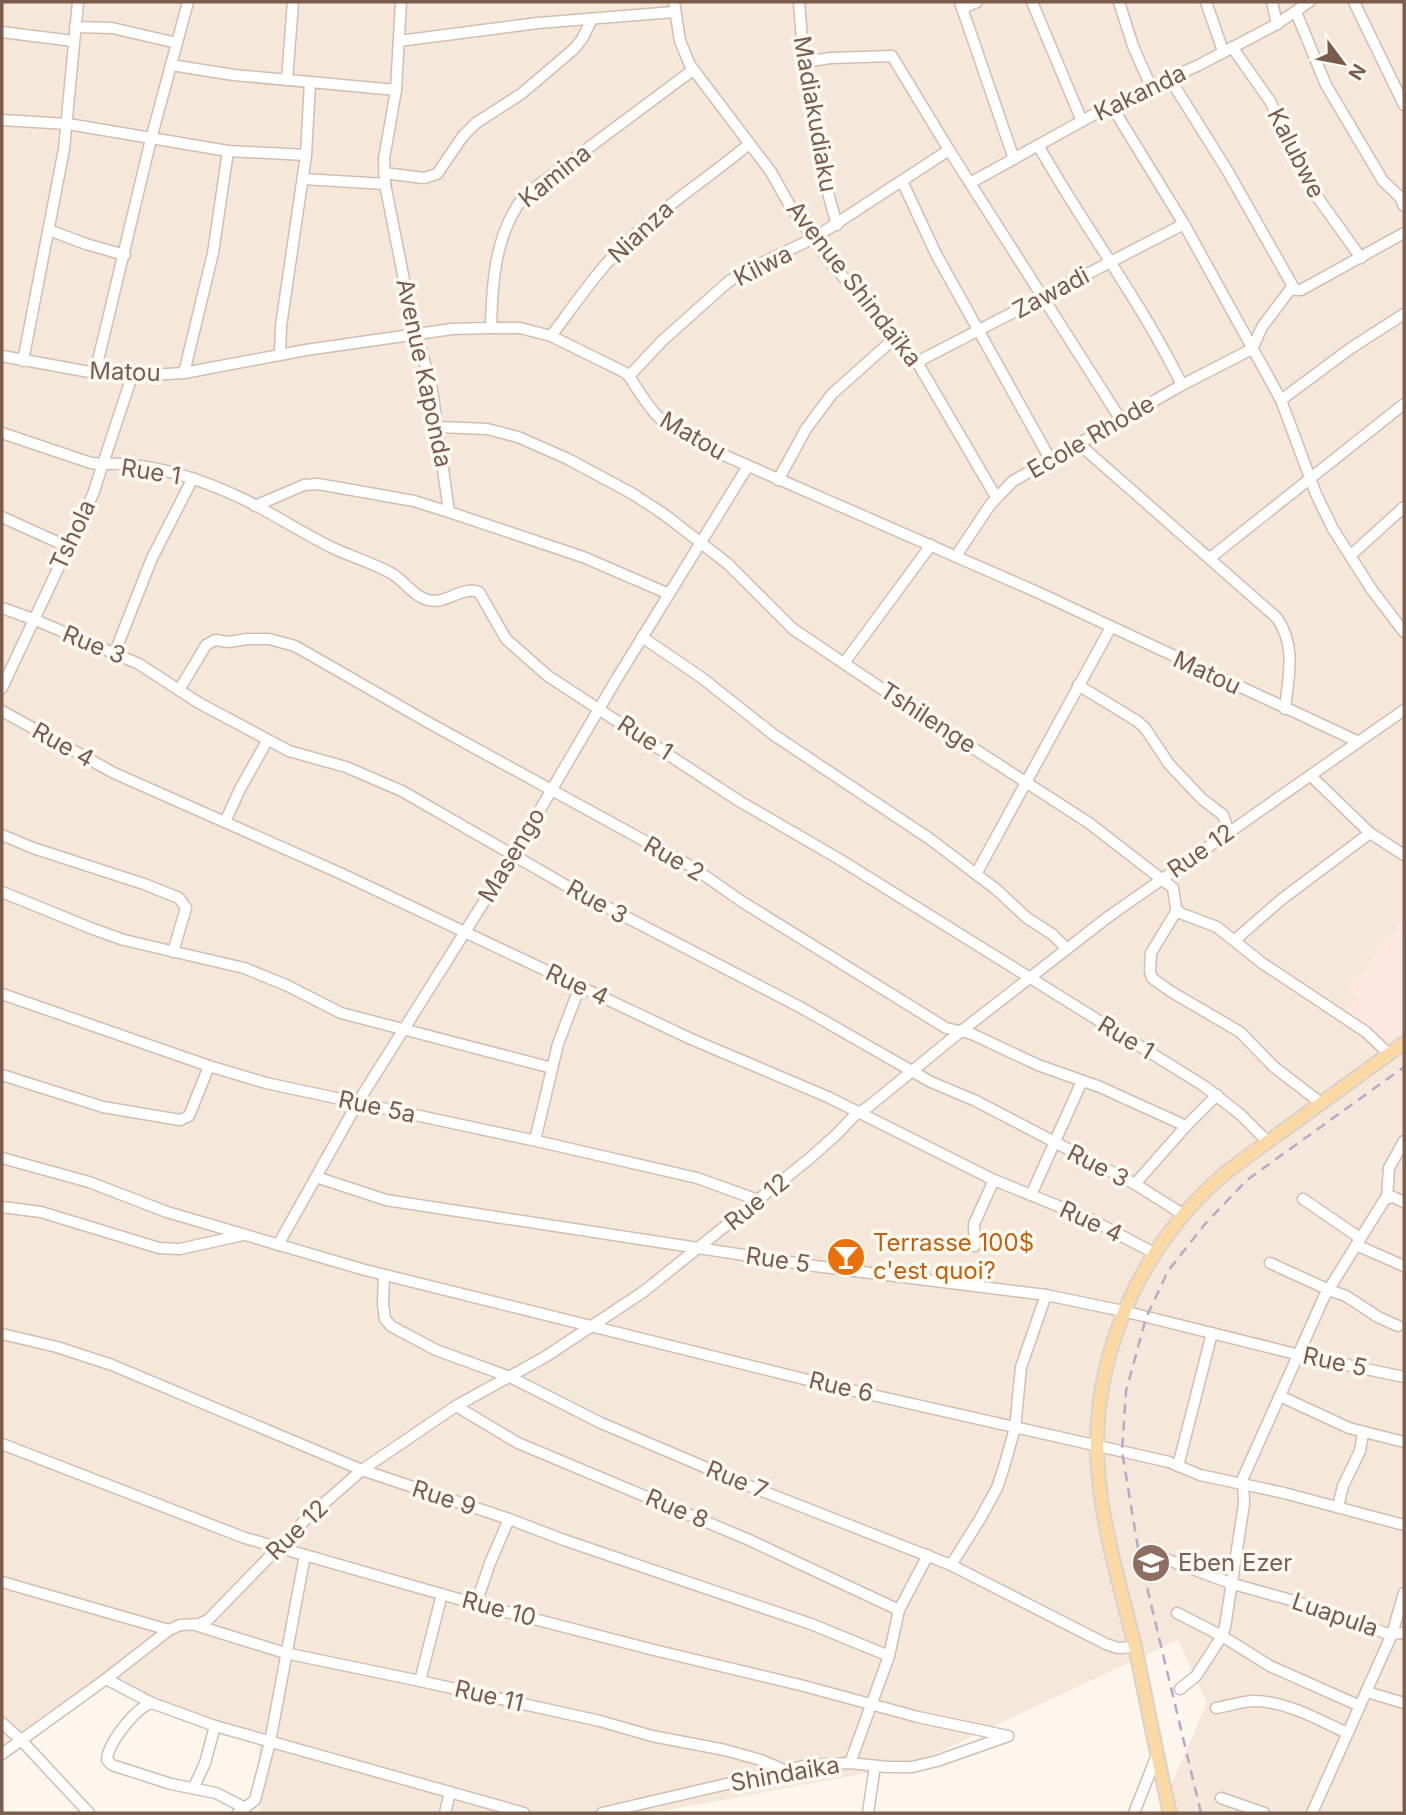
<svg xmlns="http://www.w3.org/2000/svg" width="1406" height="1815" font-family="Inter,sans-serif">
<rect width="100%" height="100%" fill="#fdf6ec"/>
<!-- residential -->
<path fill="#f5e8da" d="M2 2H1404V1813H1159L1207 1703 1178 1640 911 1765 651 1813H259V1738L98 1684 2 1753Z"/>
<!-- commercial -->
<path fill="#fde8e0" d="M1404 917V1034L1389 1046 1346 1014 1356 999 1349 990Z"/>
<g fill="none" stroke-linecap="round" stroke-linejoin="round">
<defs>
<g id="minor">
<path d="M401 2 396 90 384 159 385 184 409 305 432 390 449 512"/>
<path d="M674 2 680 41 690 65 771 172 790 206 827 258 917 362 996 497"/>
<path d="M799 2C804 77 815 152 837 225"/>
<path d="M960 2 1014 159"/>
<path d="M1032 2 1082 121"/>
<path d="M1119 2 1133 46 1151 87"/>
<path d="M1206 2 1223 51"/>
<path d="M1272 2 1277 24"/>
<path d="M1354 2 1404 105"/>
<path d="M962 8 977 2"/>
<path d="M1296 12 1326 85 1383 181 1400 197 1404 206"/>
<path d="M75 27 112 28 177 43"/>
<path d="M2 32 73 41"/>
<path d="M399 41 538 23 674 12"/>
<path d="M1232 47 1270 101 1316 195 1361 258"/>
<path d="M804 62 831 58 892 56 949 150"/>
<path d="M171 65 234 75 396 90"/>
<path d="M1170 79 1227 170 1295 290H1301L1404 233"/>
<path d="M287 80 293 2"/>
<path d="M1111 105 1184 224 1281 400 1316 494 1333 529 1372 590 1404 632"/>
<path d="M2 120 68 124 228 151 306 155"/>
<path d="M1038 145C1084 227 1141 301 1182 385"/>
<path d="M384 173 424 178 437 174 463 136 476 123 521 94 574 49 582 39 592 19"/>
<path d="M303 179 385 184"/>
<path d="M902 181 936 254 1050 459"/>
<path d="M970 183 1111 105 1199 65 1277 24 1309 2"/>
<path d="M49 230 86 244 125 255"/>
<path d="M491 328C492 281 495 233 525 195L693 70"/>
<path d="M551 336C576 303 599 268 630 239 667 204 710 177 749 144"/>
<path d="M280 354 281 326 306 155 310 82"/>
<path d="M2 356 95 373 132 376 184 373 306 350 452 329 491 328H520L551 336 624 372 629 376C651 411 658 423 696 443L1037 592 1359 742"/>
<path d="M23 361 64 149 78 2"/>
<path d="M917 362 1184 224"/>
<path d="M95 373 151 139 188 2"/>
<path d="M184 373 213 253 228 151"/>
<path d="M629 376 662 341 728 282 743 272 814 238 949 150 1121 420"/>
<path d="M1281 400 1351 348 1404 314"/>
<path d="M439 427 487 429 518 437 568 459 633 494 665 515 728 564 793 629 894 697 1089 823 1173 888 1176 908 1180 913 1217 927 1262 963 1366 1032 1389 1054"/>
<path d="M2 433 91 463C102 465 112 463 123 464 163 467 205 481 241 498 273 513 303 534 335 549 353 557 372 563 389 572 404 579 412 596 428 600 446 605 460 586 479 592L506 639 548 676 739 801 839 859 1204 1086 1241 1115 1268 1142"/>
<path d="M1079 444 1277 618C1297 647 1288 677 1285 709"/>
<path d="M778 480 806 429 832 394 897 336"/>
<path d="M255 506 304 485 318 484 414 501 449 512 583 557 669 594"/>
<path d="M2 517 68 547"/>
<path d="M1351 555 1404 507"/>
<path d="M956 556 990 505 1013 481 1182 385 1252 349 1262 327 1292 287"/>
<path d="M1210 558 1404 404"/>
<path d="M2 608 33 619 139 664 199 703 289 751 346 767 402 791 572 889 800 1007 931 1082 976 1101 1135 1184 1184 1215"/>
<path d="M642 637 702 678 774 735 930 839 997 890 1027 918 1052 934 1067 949"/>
<path d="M115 652 152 558 193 478"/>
<path d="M844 663 931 545"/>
<path d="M1078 685 1137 721 1145 728 1169 764 1202 799 1223 815 1229 832"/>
<path d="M2 688 93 494 132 376"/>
<path d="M179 690 206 645 215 640 229 642 247 639H269L295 646 431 724 694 868 741 901 946 1028 972 1034 1038 1065 1100 1087 1186 1126"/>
<path d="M2 711 114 773 342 874 691 1039 828 1097 994 1180 1090 1219 1154 1253"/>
<path d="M1311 776 1370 833 1404 855"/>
<path d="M225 822 240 789 267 741"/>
<path d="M2 835 33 848 144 884 179 898 186 908 173 952"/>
<path d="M976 874 1111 627"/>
<path d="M2 892 93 929 124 940 244 968 286 985 341 1013 552 1068"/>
<path d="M1177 910 1151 953 1150 972 1152 978 1170 991 1240 1032 1274 1067 1321 1103"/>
<path d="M1235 940 1282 899 1370 833"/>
<path d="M2 994 209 1066 266 1083 541 1142 697 1178 758 1200"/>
<path d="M2 1075 103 1107 180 1120 189 1116 209 1066"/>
<path d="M535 1140 558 1044 580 986"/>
<path d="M2 1158 89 1182 167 1212 365 1270 824 1384 1169 1462 1200 1475 1284 1493 1404 1525"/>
<path d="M316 1177 386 1200 815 1266 1046 1295 1123 1311 1300 1355 1404 1377"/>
<path d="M1135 1184 1186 1126 1217 1095"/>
<path d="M1031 1195 1082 1081"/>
<path d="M1387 1198 1389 1168 1404 1141"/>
<path d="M1303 1199 1360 1238"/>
<path d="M2 1207 41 1212 159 1248 180 1249 243 1235"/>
<path d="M278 1245 358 1102 514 854 616 680 748 466"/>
<path d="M1356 1245 1404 1266"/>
<path d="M975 1246 974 1224 994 1180"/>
<path d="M1270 1263 1329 1290 1346 1296 1378 1317 1398 1326"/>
<path d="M384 1275 383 1304 385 1319 391 1326 436 1350 510 1377 601 1423 747 1485 951 1565 1106 1644 1118 1648 1134 1647"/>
<path d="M2 1334 57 1347 112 1365 362 1470 509 1519 564 1540 811 1624 889 1656"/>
<path d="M1280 1396 1349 1428 1404 1442"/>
<path d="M456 1406 518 1443 747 1539 899 1610"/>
<path d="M2 1444 245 1538 476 1604 654 1650 804 1686 918 1717 1008 1736"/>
<path d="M1178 1466 1212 1333"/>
<path d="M1338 1507 1343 1486 1360 1451 1363 1433"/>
<path d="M1147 1552 1230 1583 1301 1603 1388 1634 1404 1633"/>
<path d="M951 1565 980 1519 997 1488 1003 1470 1015 1428 1021 1367 1046 1295"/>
<path d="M2 1582 169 1630"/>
<path d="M476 1604 490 1563 509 1519"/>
<path d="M1177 1613 1222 1636 1270 1666 1360 1706"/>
<path d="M195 1625 285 1653 420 1681 600 1721 652 1736 725 1750 761 1760 782 1769"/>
<path d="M106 1679 152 1703 215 1726 524 1813"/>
<path d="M420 1681 442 1594"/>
<path d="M1180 1689 1196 1676 1222 1636 1225 1627 1244 1504 1243 1478 1324 1297 1385 1199 1393 1197 1404 1202"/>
<path d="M1367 1692 1404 1703"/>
<path d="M152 1703C136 1707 108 1743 107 1760L112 1765 171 1784 216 1793 245 1808"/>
<path d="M1216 1708C1229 1706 1242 1701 1254 1701 1286 1701 1319 1720 1347 1733"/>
<path d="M2 1723 21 1740 89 1813"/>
<path d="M2 1754 106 1679 169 1630 180 1625 199 1624 208 1620 305 1520 362 1470 456 1406 545 1357 643 1292 809 1159 837 1134 855 1115 868 1107 960 1032 1108 917 1404 710"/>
<path d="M850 1763 889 1656 899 1610 928 1555"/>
<path d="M194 1787 205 1763 215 1726"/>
<path d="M1221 1798 1264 1813"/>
<path d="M238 1813 255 1800 270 1742 305 1555"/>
<path d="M445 1813 450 1792"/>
<path d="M602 1813 808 1765 850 1763 887 1767H912L937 1761 1008 1736"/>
<path d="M868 1813 875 1766"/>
<path d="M1134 1813 1157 1755"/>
<path d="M1312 1813 1392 1634 1404 1593"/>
</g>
<path id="major" d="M1170 1813C1157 1758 1147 1702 1135 1647 1122 1592 1105 1538 1099 1481 1087 1371 1132 1260 1212 1185 1233 1165 1257 1150 1280 1133 1321 1103 1363 1073 1404 1043"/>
</defs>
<!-- minor casing -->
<use href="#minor" stroke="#d1beb0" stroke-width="13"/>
<!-- major casing -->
<use href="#major" stroke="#dad1cd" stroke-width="16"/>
<!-- minor -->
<use href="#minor" stroke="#fff" stroke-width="10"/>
<!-- major -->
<use href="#major" stroke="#fbd9a5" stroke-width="12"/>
<!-- rail -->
<path stroke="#b9a8c9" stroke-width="2.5" stroke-dasharray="10 7" stroke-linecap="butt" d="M1201 1813 1139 1554 1122 1451 1126 1391 1146 1318 1168 1271 1205 1224 1247 1180 1404 1067"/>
</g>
<!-- icons -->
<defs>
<symbol id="bar-disc" viewBox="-11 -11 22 22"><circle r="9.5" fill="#e8710a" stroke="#fffaf3"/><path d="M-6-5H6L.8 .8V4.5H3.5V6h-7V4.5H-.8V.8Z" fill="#fff"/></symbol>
<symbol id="school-disc" viewBox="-11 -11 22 22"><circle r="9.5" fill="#8d6e63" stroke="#fffaf3"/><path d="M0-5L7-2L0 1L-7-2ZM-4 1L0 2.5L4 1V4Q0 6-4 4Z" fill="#fff"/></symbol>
</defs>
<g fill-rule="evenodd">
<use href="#bar-disc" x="824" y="1235" width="44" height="44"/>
<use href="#school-disc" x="1129" y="1541" width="44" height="44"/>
</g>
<g text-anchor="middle" stroke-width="7" stroke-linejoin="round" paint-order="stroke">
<!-- street labels -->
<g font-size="24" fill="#7a5c4d" stroke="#fffaf3">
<text transform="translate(1140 93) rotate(-26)" y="8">Kakanda</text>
<text transform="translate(815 114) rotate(80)" y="8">Madiakudiaku</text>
<text transform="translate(1296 153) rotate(63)" y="8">Kalubwe</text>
<text transform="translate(555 176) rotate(-39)" y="8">Kamina</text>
<text transform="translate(641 232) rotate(-43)" y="8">Nianza</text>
<text transform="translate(763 266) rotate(-27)" y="8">Kilwa</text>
<text transform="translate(854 284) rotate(52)" y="8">Avenue Shindaïka</text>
<text transform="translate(1051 293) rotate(-28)" y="8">Zawadi</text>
<text transform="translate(125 372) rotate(2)" y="8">Matou</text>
<text transform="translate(424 373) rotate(78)" y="8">Avenue Kaponda</text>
<text transform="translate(693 436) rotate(30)" y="8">Matou</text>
<text transform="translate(1091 437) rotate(-30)" y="8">Ecole Rhode</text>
<text transform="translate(151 472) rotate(9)" y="8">Rue 1</text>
<text transform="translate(73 535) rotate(-65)" y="8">Tshola</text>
<text transform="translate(94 645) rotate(22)" y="8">Rue 3</text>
<text transform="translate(1207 673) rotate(25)" y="8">Matou</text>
<text transform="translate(928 718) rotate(33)" y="8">Tshilenge</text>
<text transform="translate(645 738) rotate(33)" y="8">Rue 1</text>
<text transform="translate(63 745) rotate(29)" y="8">Rue 4</text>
<text transform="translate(1201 851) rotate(-35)" y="8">Rue 12</text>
<text transform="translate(512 855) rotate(-59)" y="8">Masengo</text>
<text transform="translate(674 859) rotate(30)" y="8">Rue 2</text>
<text transform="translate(597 902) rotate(29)" y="8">Rue 3</text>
<text transform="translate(577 985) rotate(25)" y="8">Rue 4</text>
<text transform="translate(1126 1038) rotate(31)" y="8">Rue 1</text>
<text transform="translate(377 1107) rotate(12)" y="8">Rue 5a</text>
<text transform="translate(1098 1166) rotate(27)" y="8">Rue 3</text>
<text transform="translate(757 1202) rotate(-39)" y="8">Rue 12</text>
<text transform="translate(1091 1222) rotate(25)" y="8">Rue 4</text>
<text transform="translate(778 1260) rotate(8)" y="8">Rue 5</text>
<text transform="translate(1335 1362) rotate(12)" y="8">Rue 5</text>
<text transform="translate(841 1387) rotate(13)" y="8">Rue 6</text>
<text transform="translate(737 1480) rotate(22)" y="8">Rue 7</text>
<text transform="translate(444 1498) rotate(18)" y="8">Rue 9</text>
<text transform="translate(677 1509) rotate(23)" y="8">Rue 8</text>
<text transform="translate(297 1530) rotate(-44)" y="8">Rue 12</text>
<text transform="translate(499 1609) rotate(15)" y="8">Rue 10</text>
<text transform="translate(1335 1615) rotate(19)" y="8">Luapula</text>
<text transform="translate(489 1696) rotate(13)" y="8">Rue 11</text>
<text transform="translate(785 1774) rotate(-10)" y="8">Shindaika</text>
</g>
<!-- food labels -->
<g font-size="24" fill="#c56008" stroke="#fffaf3" text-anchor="start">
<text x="873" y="1251">Terrasse 100$<tspan x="873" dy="28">c'est quoi?</tspan></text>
</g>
<!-- education labels -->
<g font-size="24" fill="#785e54" stroke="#fffaf3" text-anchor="start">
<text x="1178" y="1571">Eben Ezer</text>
</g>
</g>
<!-- border -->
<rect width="1406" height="1815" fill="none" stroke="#7a5c4d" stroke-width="7"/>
<!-- north arrow -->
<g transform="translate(1343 63) rotate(122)" stroke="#fffaf3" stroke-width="5" paint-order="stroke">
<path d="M0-5L12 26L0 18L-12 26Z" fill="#7a5c4d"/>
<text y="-10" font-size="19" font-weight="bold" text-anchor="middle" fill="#7a5c4d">N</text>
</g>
</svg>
